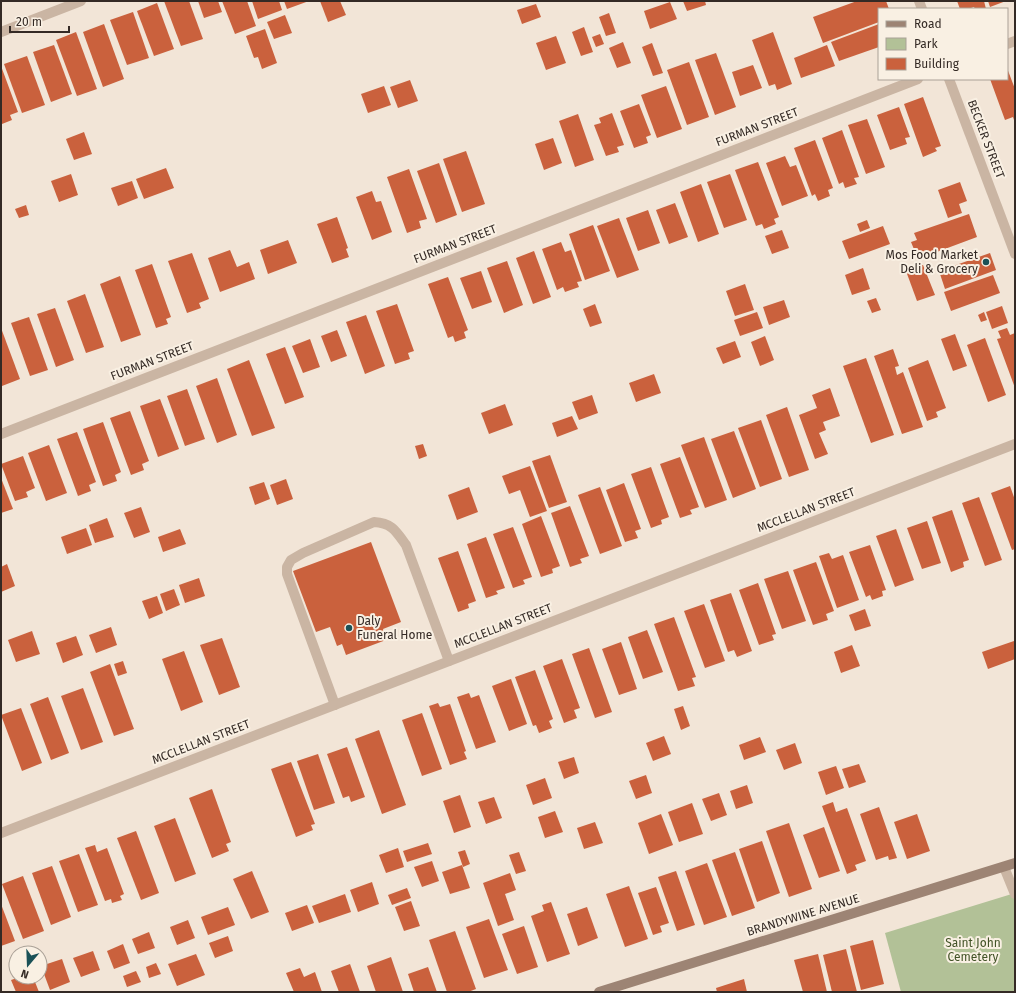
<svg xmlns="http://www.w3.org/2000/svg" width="1016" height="993" font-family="'Fira Sans',sans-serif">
<rect width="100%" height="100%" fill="#f2e5d7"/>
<!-- green -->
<path fill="#b2c197" d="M1015 893V992H901L885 933Z"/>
<!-- building -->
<g fill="#ca613d">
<path d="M164 1H189L203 39 181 46Z"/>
<path d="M198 1H218L222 12 204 18Z"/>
<path d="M222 1H247L256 26 235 34Z"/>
<path d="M252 1H279L282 10 258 19Z"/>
<path d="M284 1H309L287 9Z"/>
<path d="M320 1H340L346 15 328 22Z"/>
<path d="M683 1H705L706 5 687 11Z"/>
<path d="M857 1H886L889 9H879V22L823 43 813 17Z"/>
<path d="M957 1H984L986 9H975L974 7 968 9H960Z"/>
<path d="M988 1H1006L990 7Z"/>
<path d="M670 2 677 19 650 29 644 11Z"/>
<path d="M157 3 174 49 154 56 137 11Z"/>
<path d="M536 4 541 17 522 24 517 10Z"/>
<path d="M133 12 149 58 127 65 110 20Z"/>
<path d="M609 13 616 33 606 36 599 17Z"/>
<path d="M285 15 292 33 274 39 267 22Z"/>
<path d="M104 24 124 79 103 87 83 32Z"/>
<path d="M879 24V47L839 61 831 42Z"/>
<path d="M584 27 593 52 581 56 572 32Z"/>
<path d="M265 29 277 63 262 69 258 57 254 58 246 36Z"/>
<path d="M76 32 97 89 77 96 56 40Z"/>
<path d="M773 32 792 84 777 90 775 84 769 86 752 40Z"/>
<path d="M600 34 604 44 596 47 592 37Z"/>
<path d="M556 36 566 63 546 70 536 43Z"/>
<path d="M623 42 631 63 617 68 609 48Z"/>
<path d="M652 43 663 73 653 76 642 47Z"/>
<path d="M54 45 72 94 51 102 33 52Z"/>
<path d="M827 45 835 66 801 78 794 58Z"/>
<path d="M716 53 736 107 715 115 695 60Z"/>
<path d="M27 56 45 105 22 113 4 64Z"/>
<path d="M689 62 709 117 687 125 667 70Z"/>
<path d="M753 65 762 88 740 96 732 72Z"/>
<path d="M1 66 18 112 10 115 12 120 2 124 1 121Z"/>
<path d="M1007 68 1015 89V123L1013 117 1005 120 990 79H1007Z"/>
<path d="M410 80 418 101 398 108 390 87Z"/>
<path d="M384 86 391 105 368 113 361 94Z"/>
<path d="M666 86 682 129 657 138 641 95Z"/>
<path d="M923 97 941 146 935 148 937 151 923 157 904 104Z"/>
<path d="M639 104 651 135 646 137 648 143 634 148 620 111Z"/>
<path d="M899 107 910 137 905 138 907 144 890 150 877 115Z"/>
<path d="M612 113 624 145 617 147 619 152 606 156 594 125 601 123 599 118Z"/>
<path d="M578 114 594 160 575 167 559 121Z"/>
<path d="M867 119 885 167 866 174 848 125Z"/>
<path d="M842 130 859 177 854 178 857 184 845 188 843 182 839 184 822 138Z"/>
<path d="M84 132 92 154 74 160 66 139Z"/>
<path d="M553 138 562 163 544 170 535 144Z"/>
<path d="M815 140 833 188 828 190 830 196 818 201 815 194 812 196 794 148Z"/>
<path d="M466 151 485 204 462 212 443 159Z"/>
<path d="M785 156 790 167 796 165 808 196 782 206 766 163Z"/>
<path d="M758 162 779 217 774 219 776 224 764 229 762 224 756 226 735 170Z"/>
<path d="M439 163 457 215 436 223 417 171Z"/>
<path d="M166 168 174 188 144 199 136 179Z"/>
<path d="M409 169 427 219 419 221 421 228 407 233 387 177Z"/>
<path d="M71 174 78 195 59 202 51 181Z"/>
<path d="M730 174 747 220 724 228 707 182Z"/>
<path d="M132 181 138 198 118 206 111 188Z"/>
<path d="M960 182 967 201 959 204 962 213 948 218 938 190Z"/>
<path d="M701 184 719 234 698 242 680 192Z"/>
<path d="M372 191 376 202 381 201 392 232 372 240 356 197Z"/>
<path d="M675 203 688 237 669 244 656 210Z"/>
<path d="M26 205 29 215 19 218 15 209Z"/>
<path d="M648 210 660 243 638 251 626 218Z"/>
<path d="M969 214 977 237 918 259 911 242 917 240 914 233Z"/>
<path d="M337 217 348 248 346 249 349 257 332 263 317 224Z"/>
<path d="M619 218 639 270 617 278 597 226Z"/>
<path d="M867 220 870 228 860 232 857 224Z"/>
<path d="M593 225 610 271 585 280 569 234Z"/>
<path d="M883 226 890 244 849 259 842 241Z"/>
<path d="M782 230 789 248 772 254 765 236Z"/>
<path d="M288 240 297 263 268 274 260 250Z"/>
<path d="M561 242 565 252 571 250 582 281 577 282 579 287 565 292 563 287 557 290 542 249Z"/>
<path d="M230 250 237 267 249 262 255 279 220 292 208 258Z"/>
<path d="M534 251 551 297 533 304 516 258Z"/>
<path d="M192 253 209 299 199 303 201 308 187 313 168 261Z"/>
<path d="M990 253 996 270 945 289 939 271Z"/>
<path d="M507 261 523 305 504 313 487 268Z"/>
<path d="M152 264 171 317 166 319 168 324 156 328 135 270Z"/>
<path d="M923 265 935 295 917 301 906 271Z"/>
<path d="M863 268 870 289 852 295 845 275Z"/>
<path d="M481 271 492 302 472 309 460 278Z"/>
<path d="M993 275 1000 293 951 311 944 292Z"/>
<path d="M120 276 141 335 121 342 100 284Z"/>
<path d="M448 277 468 330 464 332 466 338 455 342 453 336 448 338 428 284Z"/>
<path d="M745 284 754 310 735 316 726 291Z"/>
<path d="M85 294 104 347 86 353 67 301Z"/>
<path d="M876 298 881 310 872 313 867 301Z"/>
<path d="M784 300 790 317 769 325 763 307Z"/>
<path d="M397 304 414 351 408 353 410 359 395 364 376 311Z"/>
<path d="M595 304 602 323 590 327 583 309Z"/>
<path d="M1002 306 1008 323 992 329 986 312Z"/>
<path d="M55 308 74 360 56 367 37 314Z"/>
<path d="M757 312 763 328 740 336 734 320Z"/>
<path d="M984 312 987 320 981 322 978 315Z"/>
<path d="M366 315 385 366 365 374 346 322Z"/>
<path d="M29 317 48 370 30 376 11 323Z"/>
<path d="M1 328 20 379 2 386 1 384Z"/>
<path d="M1007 328 1010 335 1015 333V388L997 339 1001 338 998 331Z"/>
<path d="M337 330 347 356 331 362 321 336Z"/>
<path d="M955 334 967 366 953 371 941 339Z"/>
<path d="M765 336 774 360 760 366 751 342Z"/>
<path d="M985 338 1006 395 988 402 967 345Z"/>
<path d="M310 339 320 367 303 373 292 346Z"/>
<path d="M735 341 741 357 723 364 716 348Z"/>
<path d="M285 347 304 397 285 404 266 354Z"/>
<path d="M893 349 899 366 895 367 897 375 903 372 923 427 902 434 874 356Z"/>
<path d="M866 358 894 435 871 443 843 366Z"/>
<path d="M249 360 275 428 252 436 227 369Z"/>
<path d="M928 360 946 408 936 412 938 417 927 421 908 368Z"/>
<path d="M654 374 661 393 636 402 629 383Z"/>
<path d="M217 378 237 435 217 443 196 386Z"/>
<path d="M830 388 840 416 823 422 826 430 819 433 828 454 815 459 799 415 817 408 812 395Z"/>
<path d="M187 389 205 439 185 446 167 396Z"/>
<path d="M592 395 598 413 579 420 572 402Z"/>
<path d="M160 399 179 449 158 457 140 406Z"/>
<path d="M505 404 513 425 489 434 481 413Z"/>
<path d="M787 407 809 470 789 477 766 415Z"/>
<path d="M130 411 149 461 142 464 144 470 131 475 110 418Z"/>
<path d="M572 416 578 429 557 437 552 423Z"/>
<path d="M761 420 782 479 760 487 738 428Z"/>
<path d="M103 422 121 472 115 475 117 481 103 486 83 429Z"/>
<path d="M734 431 756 489 733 498 711 439Z"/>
<path d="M77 432 96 482 89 485 91 491 78 496 57 439Z"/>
<path d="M704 437 727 500 705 508 681 445Z"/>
<path d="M423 444 427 456 419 459 415 446Z"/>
<path d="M49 445 67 493 46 501 28 453Z"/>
<path d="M550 455 567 502 549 508 532 461Z"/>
<path d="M23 456 35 488 26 492 28 497 15 501 1 464Z"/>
<path d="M680 457 699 507 690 510 692 514 680 518 660 464Z"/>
<path d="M530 466 547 511 530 517 520 490 509 494 502 476Z"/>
<path d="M651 467 669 517 661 520 662 524 651 528 631 474Z"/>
<path d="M1 478 13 509 1 513Z"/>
<path d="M286 479 293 499 277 505 270 485Z"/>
<path d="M264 482 270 499 255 505 249 487Z"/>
<path d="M624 483 641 529 635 531 638 538 625 542 606 490Z"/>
<path d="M1010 486 1015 500V549L1012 550 991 493Z"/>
<path d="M469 487 478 512 457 520 448 495Z"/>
<path d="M600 487 622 546 600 554 578 495Z"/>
<path d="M979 497 1002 560 985 566 962 503Z"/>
<path d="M570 506 589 556 580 559 582 563 570 567 551 513Z"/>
<path d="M141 507 150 532 134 538 124 513Z"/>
<path d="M952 510 969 560 963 562 964 567 951 572 932 517Z"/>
<path d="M541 516 560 566 552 569 553 573 541 577 522 524Z"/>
<path d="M107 518 114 537 95 543 89 525Z"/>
<path d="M927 521 941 563 922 569 907 528Z"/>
<path d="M513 527 532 577 523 580 525 584 513 588 493 534Z"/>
<path d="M86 528 92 545 67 554 61 537Z"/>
<path d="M180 529 186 544 163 552 158 537Z"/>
<path d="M896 529 914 580 895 587 876 536Z"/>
<path d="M486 537 505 588 496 591 498 594 486 598 467 544Z"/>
<path d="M371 542 401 622 383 629 386 640 346 655 342 644 337 646 330 627 316 632 293 571Z"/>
<path d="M870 545 886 590 882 591 883 596 872 600 870 595 866 597 849 552Z"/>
<path d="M458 551 476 601 468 604 469 608 458 612 438 558Z"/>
<path d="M829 553 832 559 843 555 859 600 837 608 819 556Z"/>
<path d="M816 562 834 611 826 614 828 620 813 625 793 570Z"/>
<path d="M7 564 15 586 1 592V567Z"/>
<path d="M788 571 806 621 782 629 764 579Z"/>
<path d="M199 578 205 596 185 603 179 585Z"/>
<path d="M758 583 776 634 772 635 774 640 759 645 739 590Z"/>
<path d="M174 589 180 605 166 611 160 594Z"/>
<path d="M731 593 752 651 737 657 734 650 728 652 710 600Z"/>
<path d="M157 596 163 613 149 619 142 601Z"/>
<path d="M704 604 725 661 705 668 684 611Z"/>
<path d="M865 609 871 626 855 631 849 615Z"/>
<path d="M674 617 696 677 692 678 695 686 678 691 654 624Z"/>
<path d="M111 627 117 645 96 653 89 635Z"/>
<path d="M647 630 663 672 643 679 628 637Z"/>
<path d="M32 631 40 654 16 662 8 640Z"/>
<path d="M76 636 83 655 63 663 56 643Z"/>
<path d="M222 638 240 687 219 695 200 645Z"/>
<path d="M1014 641 1015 659 988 669 982 652Z"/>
<path d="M621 642 637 689 619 695 602 649Z"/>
<path d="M852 645 860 666 841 673 834 652Z"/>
<path d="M589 648 612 712 595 718 572 654Z"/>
<path d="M184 651 203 702 181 711 162 659Z"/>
<path d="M562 659 580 708 574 710 577 718 564 723 543 666Z"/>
<path d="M123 661 127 673 118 676 114 664Z"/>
<path d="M110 664 134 729 114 736 90 672Z"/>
<path d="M535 670 553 719 549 721 552 728 539 733 536 725 533 726 515 677Z"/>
<path d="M511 679 527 724 509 731 492 686Z"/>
<path d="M83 688 103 742 81 750 61 696Z"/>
<path d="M469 693 471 698 479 695 496 742 476 749 457 697Z"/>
<path d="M48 697 69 753 51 760 30 704Z"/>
<path d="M438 703 440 707 450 704 466 751 464 752 467 759 450 765 429 706Z"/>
<path d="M683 706 690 726 681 730 674 709Z"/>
<path d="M21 708 42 763 22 771 1 715Z"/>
<path d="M422 713 442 769 422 776 402 720Z"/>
<path d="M379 730 406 805 382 814 355 739Z"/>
<path d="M664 736 671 754 653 761 646 743Z"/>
<path d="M760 737 766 752 744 760 739 745Z"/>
<path d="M795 743 802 763 784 770 776 750Z"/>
<path d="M347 747 365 797 351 802 349 796 343 798 327 754Z"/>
<path d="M318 754 335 803 314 810 297 761Z"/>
<path d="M574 757 579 773 564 779 558 762Z"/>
<path d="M291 762 315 824 311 825 313 830 296 837 271 769Z"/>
<path d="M859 764 866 782 849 788 842 769Z"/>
<path d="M836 766 844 788 826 795 818 772Z"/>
<path d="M646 775 652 793 636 799 629 781Z"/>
<path d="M545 778 552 798 533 805 526 785Z"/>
<path d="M747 785 753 803 736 809 730 791Z"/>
<path d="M212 789 231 842 226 844 229 851 212 858 189 798Z"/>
<path d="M719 793 727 815 711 821 702 799Z"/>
<path d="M460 795 471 827 454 833 443 801Z"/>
<path d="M494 797 502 818 486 824 478 802Z"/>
<path d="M833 802 836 812 847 808 866 861 855 865 857 870 847 874 822 806Z"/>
<path d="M692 803 703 834 679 842 668 812Z"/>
<path d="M879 807 897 858 889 860 888 856 876 860 860 814Z"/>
<path d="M555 811 563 832 545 838 538 817Z"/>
<path d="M661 814 673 845 649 854 638 823Z"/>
<path d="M917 814 930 851 907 859 894 822Z"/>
<path d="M175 818 196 874 175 882 154 826Z"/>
<path d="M595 822 603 843 584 849 577 828Z"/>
<path d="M789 823 812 889 789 897 766 831Z"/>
<path d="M824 827 840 871 819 878 803 835Z"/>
<path d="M136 831 159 893 141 900 117 838Z"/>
<path d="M762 841 780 893 757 902 739 849Z"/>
<path d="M428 843 432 854 407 862 403 851Z"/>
<path d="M95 845 97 852 107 848 124 894 120 896 122 900 112 903 111 899 105 901 85 848Z"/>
<path d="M398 848 404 867 386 873 379 855Z"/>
<path d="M465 850 470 864 463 867 458 852Z"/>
<path d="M519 852 526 871 516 874 509 855Z"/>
<path d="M735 852 755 908 732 916 712 860Z"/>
<path d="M79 854 98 905 78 912 59 861Z"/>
<path d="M432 861 439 881 422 887 414 867Z"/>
<path d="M707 863 727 917 704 925 685 871Z"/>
<path d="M462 865 470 888 450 894 442 872Z"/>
<path d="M52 866 71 917 51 925 32 873Z"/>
<path d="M252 871 269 912 251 919 233 879Z"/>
<path d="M676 871 695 925 677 931 658 877Z"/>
<path d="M510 873 516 890 505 894 514 920 498 926 483 883Z"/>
<path d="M23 876 44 931 23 939 2 884Z"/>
<path d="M372 882 379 904 358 912 350 890Z"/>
<path d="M629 886 648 939 625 947 606 894Z"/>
<path d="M656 887 669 923 660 926 662 932 653 935 638 893Z"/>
<path d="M407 888 411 898 392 905 388 895Z"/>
<path d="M345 894 351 912 319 923 312 906Z"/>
<path d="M411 901 420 926 404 931 395 907Z"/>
<path d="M551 902 570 954 547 962 531 916 544 911 542 905Z"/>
<path d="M1 904 15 941 1 946Z"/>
<path d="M307 905 314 923 292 931 285 913Z"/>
<path d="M228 907 235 925 208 935 201 917Z"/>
<path d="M587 907 598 938 578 946 567 914Z"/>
<path d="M489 919 508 970 484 978 466 927Z"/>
<path d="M188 920 195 938 177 945 170 927Z"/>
<path d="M524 926 538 967 517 974 502 934Z"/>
<path d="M455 931 476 989 468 992H447L429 940Z"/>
<path d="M149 932 155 948 138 954 132 939Z"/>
<path d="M228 936 233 951 215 958 209 943Z"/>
<path d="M873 940 884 984 861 990 850 946Z"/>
<path d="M123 944 130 963 114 969 107 951Z"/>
<path d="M846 949 857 992H832L823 955Z"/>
<path d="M93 951 100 970 81 977 73 958Z"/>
<path d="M196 954 205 975 177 986 168 964Z"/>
<path d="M818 954 827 992H803L794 960Z"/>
<path d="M391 957 403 992H376L367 966Z"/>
<path d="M62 959 70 982 50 990 41 966Z"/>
<path d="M156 963 161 974 149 978 146 967Z"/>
<path d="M350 964 360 992H339L331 971Z"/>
<path d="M428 967 437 992H414L408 974Z"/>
<path d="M300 968 304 977 315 972 322 992H294L286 973Z"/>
<path d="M136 971 141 982 127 987 123 976Z"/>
<path d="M20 977H33L39 992H16L11 980Z"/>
<path d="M744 979 747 992H717L716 988Z"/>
</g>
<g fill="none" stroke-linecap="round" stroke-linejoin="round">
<!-- service -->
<g stroke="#cab5a3" stroke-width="10">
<path d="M335 705 287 574V567L291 560 303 553 374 522C392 523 396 531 406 545L449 661"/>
<path d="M1004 867 1015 894"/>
</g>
<!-- minor -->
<g stroke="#cab5a3" stroke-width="10">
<path d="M919 1 922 9"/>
<path d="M1 32 81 1"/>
<path d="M1007 44 1015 41"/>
<path d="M949 79 1015 254"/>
<path d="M1 434 918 79"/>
</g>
<!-- tertiary -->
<path stroke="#cab5a3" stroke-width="10" d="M1 833 1015 444"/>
<!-- secondary -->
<path stroke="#9d8474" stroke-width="10" d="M599 992 1015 863"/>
</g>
<!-- markers -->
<g fill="#1a5157" stroke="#f9f0e3" stroke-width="1.5">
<circle cx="986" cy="262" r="4"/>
<circle cx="349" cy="628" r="4"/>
</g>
<g text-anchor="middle" stroke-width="4" stroke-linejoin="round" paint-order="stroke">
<!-- street labels -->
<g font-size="12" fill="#342a25" stroke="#f9f0e3">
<text transform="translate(757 127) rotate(-21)" y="4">FURMAN STREET</text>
<text transform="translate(986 139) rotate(69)" y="4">BECKER STREET</text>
<text transform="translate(455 244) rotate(-21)" y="4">FURMAN STREET</text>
<text transform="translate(152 361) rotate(-21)" y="4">FURMAN STREET</text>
<text transform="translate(806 510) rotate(-21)" y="4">MCCLELLAN STREET</text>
<text transform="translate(503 626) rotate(-21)" y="4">MCCLELLAN STREET</text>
<text transform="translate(201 742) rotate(-21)" y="4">MCCLELLAN STREET</text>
<text transform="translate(803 915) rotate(-17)" y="4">BRANDYWINE AVENUE</text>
</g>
<!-- poi labels -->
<g font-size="12" fill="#342a25" stroke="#f9f0e3" text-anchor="end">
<text x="978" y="259">Mos Food Market<tspan x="978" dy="14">Deli &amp; Grocery</tspan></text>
<text x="357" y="625" text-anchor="start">Daly<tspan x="357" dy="14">Funeral Home</tspan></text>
</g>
<!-- park labels -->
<g font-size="12" fill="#435328" stroke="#f9f0e3">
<text x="973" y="947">Saint John<tspan x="973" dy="14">Cemetery</tspan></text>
</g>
</g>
<!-- border -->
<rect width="1016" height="993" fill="none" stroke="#342a25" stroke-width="4"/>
<!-- legend -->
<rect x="878" y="8" width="130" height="72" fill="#f9f0e3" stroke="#aaa197"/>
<rect x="886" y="21" width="20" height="6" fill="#9d8474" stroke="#aaa197"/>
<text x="914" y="28" font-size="12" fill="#342a25">Road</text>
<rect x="886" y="38" width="20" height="12" fill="#b2c197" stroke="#aaa197"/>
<text x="914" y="48" font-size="12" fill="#342a25">Park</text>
<rect x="886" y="58" width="20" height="12" fill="#ca613d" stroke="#aaa197"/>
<text x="914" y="68" font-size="12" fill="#342a25">Building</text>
<!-- north arrow -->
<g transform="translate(28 965) rotate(199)"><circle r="19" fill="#f9f0e3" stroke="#aaa197"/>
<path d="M0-3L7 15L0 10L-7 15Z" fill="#1a5157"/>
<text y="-6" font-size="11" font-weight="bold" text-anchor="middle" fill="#342a25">N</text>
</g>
<!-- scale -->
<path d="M10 26v6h59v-6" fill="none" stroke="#342a25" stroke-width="2"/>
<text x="16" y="26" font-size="12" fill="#342a25" stroke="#f9f0e3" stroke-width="3" paint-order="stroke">20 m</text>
</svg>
